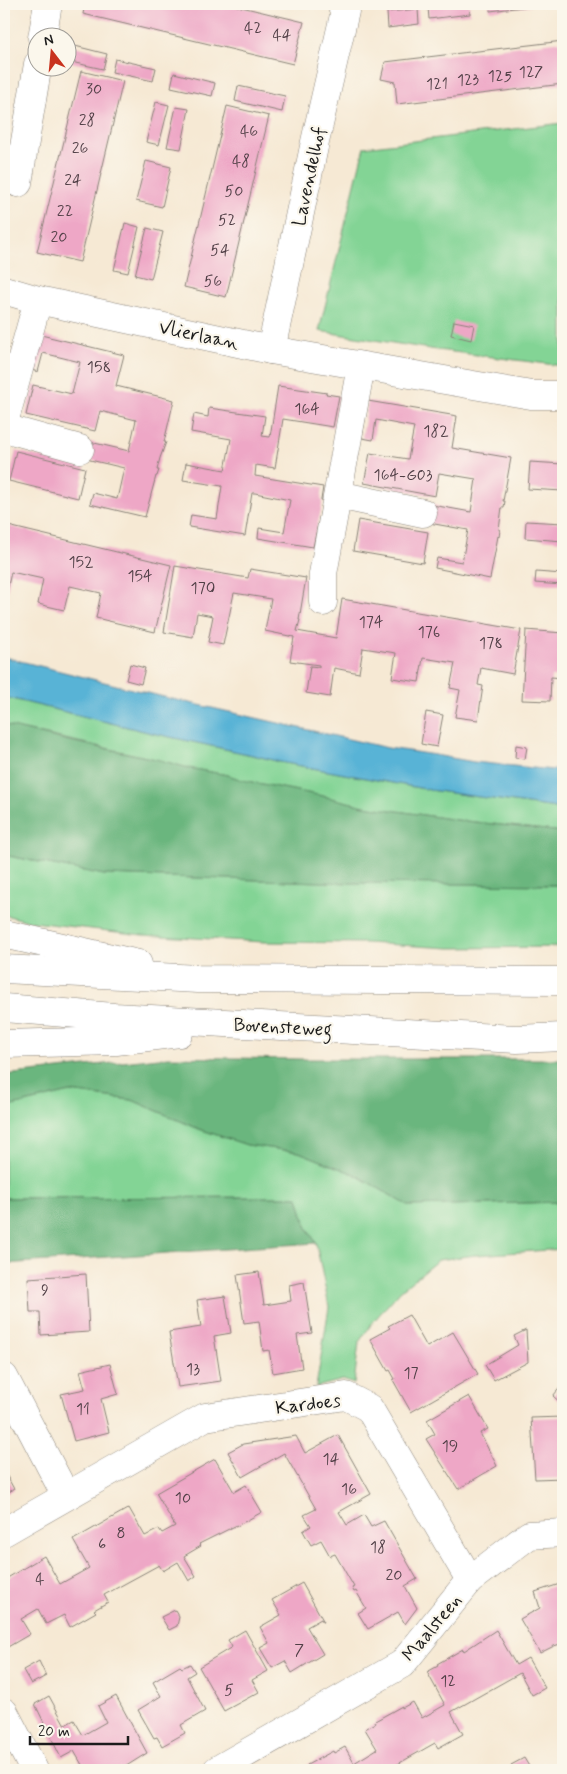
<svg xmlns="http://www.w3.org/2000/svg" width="567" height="1774" font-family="Mynerve,sans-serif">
<rect width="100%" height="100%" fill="#fbf7ec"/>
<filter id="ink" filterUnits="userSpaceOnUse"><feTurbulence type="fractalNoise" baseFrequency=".02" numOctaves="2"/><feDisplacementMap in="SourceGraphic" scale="10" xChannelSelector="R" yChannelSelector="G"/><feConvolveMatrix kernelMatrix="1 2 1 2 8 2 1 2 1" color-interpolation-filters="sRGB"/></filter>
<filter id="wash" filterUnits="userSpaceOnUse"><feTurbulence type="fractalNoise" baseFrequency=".0096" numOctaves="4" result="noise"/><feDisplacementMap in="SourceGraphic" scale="20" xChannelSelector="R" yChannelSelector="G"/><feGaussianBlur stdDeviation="1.12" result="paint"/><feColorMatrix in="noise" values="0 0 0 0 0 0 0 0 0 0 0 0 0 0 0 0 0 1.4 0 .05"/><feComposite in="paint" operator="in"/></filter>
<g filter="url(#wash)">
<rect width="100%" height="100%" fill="#f6e9d4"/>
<!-- green -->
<g fill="#83d495" stroke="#507858">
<path d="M563 123V366L430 349 319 331 364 147Z"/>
<path d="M4 697 152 733 257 756 280 762 430 790 563 809V832L457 820 364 806 322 796 242 780 228 775 188 768 160 760 11 727 4 725Z"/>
<path d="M4 855 104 875 352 883 563 885V947L450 948 366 943 264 942 142 935 33 922 4 915Z"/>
<path d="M70 1092 132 1100 199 1129 247 1145 299 1152 354 1174 409 1206 563 1202V1249L476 1255 438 1260 400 1291 373 1322 359 1342 354 1384 343 1380 316 1387 329 1307 316 1243 306 1226 298 1197 4 1198V1108Z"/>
</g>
<!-- forest -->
<g fill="#6ab67e" stroke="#43694d">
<path d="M4 725 65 740 160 760 188 768 228 775 242 780 323 796 364 806 457 820 563 832V885L352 883 104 875 4 855Z"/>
<path d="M168 1057 302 1059H563V1202L409 1206 354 1174 299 1152 247 1145 199 1129 132 1100 70 1092 4 1108V1075Z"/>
<path d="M298 1197 306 1226 316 1243 4 1264V1198Z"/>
</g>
<!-- water -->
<path fill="#58b3d6" stroke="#3a6879" d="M4 657 168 698 388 748 435 755 474 762 563 771V809L430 790 280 762 257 756 152 733 4 697Z"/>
<g id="blocks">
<!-- building -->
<g fill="#eea7c6">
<path d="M85 4H229L304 22 293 64 83 14Z"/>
<path d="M448 4H469L470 14 429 19 428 7Z"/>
<path d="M489 4H531V6L490 11Z"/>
<path d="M418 9 419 24 388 28 387 12Z"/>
<path d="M563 41V84L397 104 395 82 381 79 385 62Z"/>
<path d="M75 46 107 54 103 69 71 62Z"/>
<path d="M115 59 156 68 153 81 112 72Z"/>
<path d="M81 71 123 81 80 262 37 252Z"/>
<path d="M174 73 215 83 212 96 171 87Z"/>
<path d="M238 86 285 96 282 112 235 101Z"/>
<path d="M156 102 169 105 159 145 146 142Z"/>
<path d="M227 106 269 116 226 297 184 287Z"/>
<path d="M176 107 189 109 181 149 167 147Z"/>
<path d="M146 161 171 167 162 207 136 201Z"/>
<path d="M125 223 139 227 128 273 114 270Z"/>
<path d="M147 228 163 232 151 279 135 275Z"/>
<path d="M454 321 474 325 471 340 451 335Z"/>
<path d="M37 334 124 355 116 386 174 400 164 442H166L160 458 157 470H159L157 476H156L145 517 90 504 93 493 117 499 124 468 86 459 90 442 129 451 136 420 100 411 95 431 26 415 33 385 72 394 80 362 43 353 38 372 28 369Z"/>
<path d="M278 386 327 393 326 394 339 396 333 427 283 419 275 468 256 465 255 476 323 487 321 500H323L313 547 258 538 259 528 284 532 290 500 255 493H252L245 536 189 527 191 515 217 519 222 486 183 480 186 463 225 470 231 439 191 432 194 414 208 417 209 408 265 416 262 436 270 437Z"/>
<path d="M368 401 457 416 452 448 511 458 503 501H505L504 507H502L499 530H500L499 537 498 536 490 579 435 568 437 558 462 562 468 530 429 523 432 505 471 512 476 479 439 473 435 496 364 483 370 453 408 459 414 427 376 420 373 440 362 438Z"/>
<path d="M16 451 85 468 78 498 9 481Z"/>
<path d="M530 462 563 464V491L528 489Z"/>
<path d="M358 520 428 532 423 563 353 551Z"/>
<path d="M526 521 563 523V541L525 538Z"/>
<path d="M4 525 171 565 155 632 96 618 101 593 70 586 64 610 38 604 43 579 11 572 6 596H4Z"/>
<path d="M175 566 248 578 250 569 306 578 299 620H300L297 631 336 638 342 599 521 630 513 674 481 668 478 685 483 686 478 720 455 717 460 690 450 688 455 663 423 658 419 682 392 678 396 653 363 648 359 673 334 668 330 697 306 693 310 666 319 667V665L290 661 294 637 265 631 271 599 234 593 223 645 208 642 213 616 197 613 193 637 164 632Z"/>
<path d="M536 572 563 574V585L535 583Z"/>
<path d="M526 630 563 633V678L551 677 550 701 522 700Z"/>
<path d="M130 664 145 668 141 684 126 680Z"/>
<path d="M426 712 443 715 437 747 421 744Z"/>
<path d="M516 745 527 747 525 759 515 758Z"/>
<path d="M259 1272 264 1305 291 1301 289 1285 304 1282 312 1333 297 1335 302 1368 273 1373 269 1350 263 1351 259 1321 244 1323 237 1275Z"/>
<path d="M86 1274 89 1332 41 1335 40 1312H30L28 1278Z"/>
<path d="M225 1296 231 1333 214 1336 221 1381 178 1387 169 1332 201 1327 197 1300Z"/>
<path d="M409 1315 427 1347 453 1332 478 1374 411 1412 393 1380 395 1379 390 1370 388 1371 370 1339 390 1328 388 1326Z"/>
<path d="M526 1330 528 1362 494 1380 485 1365 518 1345 514 1336Z"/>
<path d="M110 1364 118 1394 101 1399 109 1432 74 1441 61 1394 85 1389 80 1371Z"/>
<path d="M563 1384V1405L553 1396Z"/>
<path d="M469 1396 488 1429 480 1433 497 1466 458 1489 426 1439 435 1434 427 1420Z"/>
<path d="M563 1417V1478L535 1479 531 1418Z"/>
<path d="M338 1435 371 1494 339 1512 347 1525 364 1515 371 1527 384 1521 417 1579 405 1586 417 1608 405 1624 398 1612 368 1629 358 1613 366 1608 356 1591 354 1592 352 1588 354 1587 335 1554 330 1556 321 1540 311 1545 303 1531 311 1526 304 1515 316 1509 284 1453 242 1477 228 1452 243 1444 296 1436 305 1453Z"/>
<path d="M215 1459 234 1492 246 1485 262 1512 237 1526V1525L199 1544 201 1546 184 1556 196 1576 189 1581 178 1562 163 1571 159 1565 104 1595 108 1602 94 1610 96 1612 70 1627 64 1615 46 1624 38 1609 21 1619 30 1634 6 1648 4 1644V1580L44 1556 60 1584 89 1568 73 1540 129 1508 145 1536 159 1529 162 1533 175 1526 156 1493Z"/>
<path d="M4 1471 14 1489 4 1495Z"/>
<path d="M302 1583 324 1622H323L321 1619 307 1627 323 1654 292 1673 285 1661 272 1668 260 1648 269 1643 260 1627 281 1615 272 1600Z"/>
<path d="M563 1583V1643L554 1646 540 1653 520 1619 540 1608 535 1592Z"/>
<path d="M175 1610 179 1617 177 1626 169 1630 161 1617Z"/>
<path d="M245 1630 268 1671 252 1680 259 1692 224 1711 199 1667 232 1647 228 1640Z"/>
<path d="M496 1630 516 1665 528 1658 545 1688 532 1695 520 1673 451 1712 463 1734 438 1748 435 1743 389 1769 390 1770H303L308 1767 307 1765 333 1751 334 1753 345 1747 354 1763 377 1749 365 1729 376 1723 375 1721 402 1706V1708L413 1702 422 1718 445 1705 427 1672 438 1666 437 1664 463 1649 464 1651Z"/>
<path d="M39 1661 46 1676 31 1684 23 1670Z"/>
<path d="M190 1664 195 1672 187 1677 205 1711 181 1725 185 1733 162 1746 157 1737 154 1738 138 1710 161 1696 153 1682 180 1666 182 1668Z"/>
<path d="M49 1696 65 1725 74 1720 83 1735 106 1722 98 1706 116 1696 147 1753 120 1770H85L74 1751 61 1758 35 1704Z"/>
<path d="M524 1758 530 1768 525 1770H514L511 1765Z"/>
</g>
</g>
</g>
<g filter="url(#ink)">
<use href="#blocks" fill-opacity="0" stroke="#898278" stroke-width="1"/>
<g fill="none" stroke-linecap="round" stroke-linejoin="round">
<defs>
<g id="minor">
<path d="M42 38 48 4"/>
<path d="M18 183 38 64"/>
<path d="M4 290 38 300 271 350 531 395H563"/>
<path d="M271 350 315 142 345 11 341 4"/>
<path d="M4 423 38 300"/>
<path d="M4 428 80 449"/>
<path d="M338 495 423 513"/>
<path d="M323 602V574L361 366"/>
<path d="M4 1377 66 1496"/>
<path d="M4 1532 205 1417 346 1396 369 1408 470 1580"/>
<path d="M4 1712 34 1770"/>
<path d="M217 1770 402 1664 470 1580 529 1535 563 1533"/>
</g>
<g id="major">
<path d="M4 934 138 964"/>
<path d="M4 969 198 979 563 981"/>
<path d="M4 1008 114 1017 517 1039 563 1037"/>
<path d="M4 1044 116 1041 179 1033"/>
</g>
</defs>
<!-- minor casing -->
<use href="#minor" stroke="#898278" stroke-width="29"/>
<!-- major casing -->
<use href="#major" stroke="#898278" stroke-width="29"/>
<!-- minor -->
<use href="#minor" stroke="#fff" stroke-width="28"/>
<!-- major -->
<use href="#major" stroke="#fff" stroke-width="28"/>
</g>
</g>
<g text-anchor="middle" stroke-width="4.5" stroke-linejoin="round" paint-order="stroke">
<!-- number labels -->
<g font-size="16" fill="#503f46">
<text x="253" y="33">42</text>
<text x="282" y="40">44</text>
<text x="531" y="77">127</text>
<text x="500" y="81">125</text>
<text x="468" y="85">123</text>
<text x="437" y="89">121</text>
<text x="94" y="94">30</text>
<text x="87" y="125">28</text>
<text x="249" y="136">46</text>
<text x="80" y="153">26</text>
<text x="241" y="166">48</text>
<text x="73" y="185">24</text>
<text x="234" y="196">50</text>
<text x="65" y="216">22</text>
<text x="227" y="225">52</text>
<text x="59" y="242">20</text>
<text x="220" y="255">54</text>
<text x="213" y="286">56</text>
<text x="99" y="372">158</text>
<text x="307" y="414">164</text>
<text x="436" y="436">182</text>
<text x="403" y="480">164-G03</text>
<text x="81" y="567">152</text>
<text x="140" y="581">154</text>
<text x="203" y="593">170</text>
<text x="371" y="627">174</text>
<text x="429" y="637">176</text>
<text x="491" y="648">178</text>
<text x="45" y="1295">9</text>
<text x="193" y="1374">13</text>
<text x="411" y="1378">17</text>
<text x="83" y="1414">11</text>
<text x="450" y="1451">19</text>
<text x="331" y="1464">14</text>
<text x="349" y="1494">16</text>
<text x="183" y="1503">10</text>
<text x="121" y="1538">8</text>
<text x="102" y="1549">6</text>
<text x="378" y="1552">18</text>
<text x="394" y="1580">20</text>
<text x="40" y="1584">4</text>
<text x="299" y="1655">7</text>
<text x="448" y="1686">12</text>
<text x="229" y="1695">5</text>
</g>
<!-- street labels -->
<g font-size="19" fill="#1c1c1c" stroke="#fbf7ec">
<text transform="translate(308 176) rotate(-78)" y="7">Lavendelhof</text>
<text transform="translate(199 334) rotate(12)" y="7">Vlierlaan</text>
<text transform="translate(283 1026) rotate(3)" y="7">Bovensteweg</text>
<text transform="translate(308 1403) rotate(-7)" y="7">Kardoes</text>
<text transform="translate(431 1627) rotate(-50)" y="7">Maalsteen</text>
</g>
</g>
<!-- margin -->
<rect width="567" height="1774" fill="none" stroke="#fbf7ec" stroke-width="20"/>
<!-- north arrow -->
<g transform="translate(52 52) rotate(344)"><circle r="24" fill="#fbf7ec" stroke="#a29f99"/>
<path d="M0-4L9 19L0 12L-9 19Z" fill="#c8321e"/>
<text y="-8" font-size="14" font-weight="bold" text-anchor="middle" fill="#1c1c1c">N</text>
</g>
<!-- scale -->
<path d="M30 1736v8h98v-8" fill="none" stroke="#1c1c1c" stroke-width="2.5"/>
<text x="38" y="1736" font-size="15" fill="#1c1c1c" stroke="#fbf7ec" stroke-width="4" paint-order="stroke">20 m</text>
</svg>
